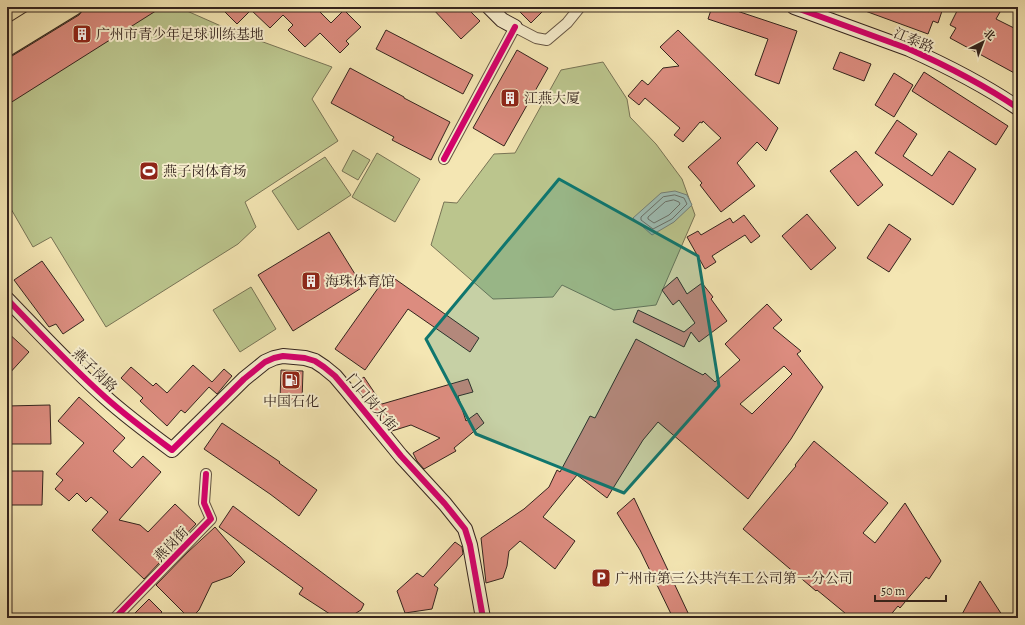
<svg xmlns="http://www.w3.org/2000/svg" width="1025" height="625" font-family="Alegreya,'Noto Serif SC',serif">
<rect width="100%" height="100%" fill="#f4e6b3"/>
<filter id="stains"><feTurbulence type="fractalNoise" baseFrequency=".005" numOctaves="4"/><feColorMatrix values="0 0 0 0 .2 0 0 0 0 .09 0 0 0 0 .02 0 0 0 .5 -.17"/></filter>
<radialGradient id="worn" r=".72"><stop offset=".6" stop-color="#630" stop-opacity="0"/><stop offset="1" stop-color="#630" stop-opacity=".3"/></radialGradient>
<!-- green -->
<g fill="#bbc58d" stroke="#787456">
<path d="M88 7H178L230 30 332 67 312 99 338 141 245 202 256 227 238 244 106 327 51 237 33 247 7 202V58Z"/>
<path d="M603 62 627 99 630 117 656 144 682 179 695 215 656 305 614 310 562 285 553 297 493 299 431 245 444 202 457 203 494 154 515 153 561 70Z"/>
<path d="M353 150 370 160 358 180 342 171Z"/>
<path d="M377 153 420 179 395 222 352 197Z"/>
<path d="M325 157 351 195 298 230 272 191Z"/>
<path d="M251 287 276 329 240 352 213 310Z"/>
</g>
<!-- water -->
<path fill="#9ebeb5" stroke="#748079" d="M675 191 687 195 692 205 674 222 652 235 633 218 661 193Z"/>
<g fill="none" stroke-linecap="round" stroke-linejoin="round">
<!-- shore -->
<g stroke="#69716a" stroke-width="1">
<path d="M675 195 684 198 687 204 672 219 653 229 641 220V217L663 197Z"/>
<path d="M674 200 679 202 680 204 669 215 654 223 648 219V217L665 202Z"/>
</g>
</g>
<!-- building -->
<g fill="#dc8c7f" stroke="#34241e" fill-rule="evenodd">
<path d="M88 7H162L7 105V58L12 56 79 15 83 10Z"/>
<path d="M220 7H294L298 10 301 7H315L331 23 344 10 361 27 346 41 349 44 340 53 320 33 305 47 288 30 293 25 283 15 270 28 251 10 237 24Z"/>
<path d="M431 7H466L480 21 461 39Z"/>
<path d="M515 7H547L531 23Z"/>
<path d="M712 7H725L797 31 779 84 755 75 768 39 708 19Z"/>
<path d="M858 7H939L943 8 938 23 933 21 928 34 857 8Z"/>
<path d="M959 7H968L974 10 976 7H990L1000 12 996 19 1018 30V75L950 38 956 28 950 25Z"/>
<path d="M386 30 473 75 463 94 376 49Z"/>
<path d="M678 30 778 128 766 151 757 142 737 163 755 186 721 212 700 185 702 183 688 167 721 138 703 121 702 123 700 122 683 142 674 135 680 128 645 98 639 105 628 96 642 80 648 85 663 68 679 66 660 47Z"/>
<path d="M517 50 548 68 504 146 473 128Z"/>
<path d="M840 52 871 64 864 81 833 69Z"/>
<path d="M350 68 404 97V98L450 122 431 160 392 140 394 137 331 103Z"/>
<path d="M924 72 1008 126 996 145 912 91Z"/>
<path d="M894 73 913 85 894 117 875 105Z"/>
<path d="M897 120 917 134 903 156 932 176 949 151 976 169 953 205 875 153Z"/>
<path d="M856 151 883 185 858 206 830 171Z"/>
<path d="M807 214 836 248 811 270 782 236Z"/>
<path d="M744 215 760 236 751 243 745 235 712 256 716 262 705 269 687 237 698 231 701 235 730 218 733 223Z"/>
<path d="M889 224 911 239 889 272 867 258Z"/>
<path d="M329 232 363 287 293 331 258 275Z"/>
<path d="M42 261 84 320 63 334 56 324 49 327 14 280Z"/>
<path d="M388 274 479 338 470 352 408 309 365 370 335 349Z"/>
<path d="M677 277 687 294 702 283 713 297 711 299 727 321 699 342 691 332 684 347 633 322 638 310 684 332 695 323 679 300 673 305 662 290Z"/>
<path d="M767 304 782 320 773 328 801 351 797 354 823 387 791 439 748 499 658 422 643 440 607 498 577 475 543 517 575 541 555 569 520 541 509 551 507 566 503 578 486 583 481 538 524 509 549 487 557 470 560 472 581 433 590 416 595 418 636 339 703 375 705 373 715 382 740 360 725 344ZM784 366 792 374 752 414 740 404Z"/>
<path d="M7 332 29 352 7 376Z"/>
<path d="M193 365 212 382 224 369 232 376 217 394 209 387 185 413 181 410 167 426 140 401 143 398 121 378 131 367 153 386 156 383 167 393Z"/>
<path d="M281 370 303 371 302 401 280 399Z"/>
<path d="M364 377 382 404 468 379 473 392 458 396 466 421 477 413 484 423 454 448 456 451 424 469 417 461 413 453 440 438 411 425 392 431 372 408 368 400H366L356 383Z"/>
<path d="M79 397 125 438 113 451 132 468 143 456 161 472 119 520 140 525 148 532 175 504 196 524 144 579 92 530 108 512 91 497 86 502 77 493 69 501 55 489 63 480 56 474 84 443 58 421Z"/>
<path d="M50 405 51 444H7V406Z"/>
<path d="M222 423 280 462 279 463 317 490 299 516 270 494 204 449Z"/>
<path d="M814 441 888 503 863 533 875 543 905 503 941 561 929 579 926 577 900 608 898 606 888 618H851L817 590 816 591 743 529 796 466 795 465Z"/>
<path d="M7 471H43L42 505H7Z"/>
<path d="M634 498 689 615 683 618H673L640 550 617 513Z"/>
<path d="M233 506 364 604 361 610 348 618H336L299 594 303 588 219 527Z"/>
<path d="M215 527 245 562 231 576 212 583 199 610 191 618H189L156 585 188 552Z"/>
<path d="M455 542 462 547 463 554 434 585 438 588 432 609 405 613 397 591 417 573 423 577Z"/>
<path d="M980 581 1004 618H960Z"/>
<path d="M149 599 162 612 156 618H130Z"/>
</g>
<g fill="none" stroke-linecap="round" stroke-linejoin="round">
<defs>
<g id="street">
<path d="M444 159 515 27 536 38 547 40 567 23 580 7"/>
<path d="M115 618 211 519 204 503 206 474"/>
</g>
<g id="secondary">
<path d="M489 7 502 20 515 27"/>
<path d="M794 7 909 49C947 66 984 85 1018 108"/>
<path d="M7 299C39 332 70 366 105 397 126 416 149 433 172 450L244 379 265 362 274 358 283 356 305 358 315 361 324 367 335 376 346 389 401 456 445 504 465 529 470 545 483 618"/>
</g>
<g id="primary">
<path d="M7 34 50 7"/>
<path d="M7 48 74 7"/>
</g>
</defs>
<!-- street casing -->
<use href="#street" stroke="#645443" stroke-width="12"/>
<!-- secondary casing -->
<use href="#secondary" stroke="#34241e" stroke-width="16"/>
<!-- primary casing -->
<use href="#primary" stroke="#34241e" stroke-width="18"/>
<!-- street -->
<use href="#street" stroke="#f8efce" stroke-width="10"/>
<!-- secondary -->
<use href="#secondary" stroke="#f8efce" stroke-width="14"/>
<!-- primary -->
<use href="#primary" stroke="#f4e6b3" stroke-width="16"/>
<defs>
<g id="cycleway">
<path d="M794 7 909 49C947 66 984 85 1018 108"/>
<path d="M444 159 515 27"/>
<path d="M7 299C39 332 70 366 105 397 126 416 149 433 172 450L244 379 265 362 274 358 283 356 305 358 315 361 324 367 335 376 346 389 401 456 445 504 465 529 470 545 483 618"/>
<path d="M115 618 211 519 204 503 206 474"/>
</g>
</defs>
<!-- cycleway casing -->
<use href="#cycleway" stroke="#f8efce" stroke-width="8"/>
<!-- cycleway -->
<use href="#cycleway" stroke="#d6006c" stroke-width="6"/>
</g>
<!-- marked area -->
<path fill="#0f766e" fill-opacity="0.2" stroke="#0f766e" stroke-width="3" stroke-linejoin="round" d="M559 179 698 256 719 386 624 493 476 434 426 339Z"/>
<!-- icons -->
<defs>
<symbol id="building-square" viewBox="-11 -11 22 22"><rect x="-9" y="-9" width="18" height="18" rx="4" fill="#8f2418" stroke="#f8efce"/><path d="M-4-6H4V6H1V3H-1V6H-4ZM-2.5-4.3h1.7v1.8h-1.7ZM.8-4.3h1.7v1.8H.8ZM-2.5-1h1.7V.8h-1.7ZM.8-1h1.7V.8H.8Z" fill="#fff"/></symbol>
<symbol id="stadium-square" viewBox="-11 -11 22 22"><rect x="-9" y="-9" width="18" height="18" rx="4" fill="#8f2418" stroke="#f8efce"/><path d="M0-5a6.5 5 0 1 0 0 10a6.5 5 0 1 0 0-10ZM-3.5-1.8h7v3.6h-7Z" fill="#fff"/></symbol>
<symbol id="fuel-square" viewBox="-11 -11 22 22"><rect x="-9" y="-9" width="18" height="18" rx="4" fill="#8f2418" stroke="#f8efce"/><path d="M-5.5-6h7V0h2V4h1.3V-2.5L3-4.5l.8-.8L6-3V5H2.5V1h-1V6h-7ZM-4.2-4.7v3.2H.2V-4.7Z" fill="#fff"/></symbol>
<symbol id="parking-square" viewBox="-11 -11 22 22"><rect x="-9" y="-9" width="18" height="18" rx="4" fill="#8f2418" stroke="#f8efce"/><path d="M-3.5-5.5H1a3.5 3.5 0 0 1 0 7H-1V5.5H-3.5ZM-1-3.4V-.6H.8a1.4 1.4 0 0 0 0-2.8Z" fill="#fff"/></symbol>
</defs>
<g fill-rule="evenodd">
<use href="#building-square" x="71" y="23" width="22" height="22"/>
<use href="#building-square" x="499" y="87" width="22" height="22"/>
<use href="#stadium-square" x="138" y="160" width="22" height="22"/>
<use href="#building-square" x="300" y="270" width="22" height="22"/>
<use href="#fuel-square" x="280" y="369" width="22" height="22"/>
<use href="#parking-square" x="590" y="567" width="22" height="22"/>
</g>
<g text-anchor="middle" stroke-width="4" stroke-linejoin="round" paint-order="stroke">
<!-- poi labels -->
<g font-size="14" fill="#34241e" stroke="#f8efce" text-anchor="start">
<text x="96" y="39">广州市青少年足球训练基地</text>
<text x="524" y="103">江燕大厦</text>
<text x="163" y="176">燕子岗体育场</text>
<text x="325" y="286">海珠体育馆</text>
<text x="291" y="406" text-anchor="middle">中国石化</text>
<text x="615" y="583">广州市第三公共汽车工公司第一分公司</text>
</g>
<!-- street labels -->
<g font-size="14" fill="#34241e" stroke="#f8efce">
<text transform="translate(914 40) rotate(23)" y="5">江泰路</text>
<text transform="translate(95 370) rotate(44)" y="5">燕子岗路</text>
<text transform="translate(372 402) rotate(50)" y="5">门口岗大街</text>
<text transform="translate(171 544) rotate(-46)" y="5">燕岗街</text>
</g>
</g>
<!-- margin -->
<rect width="1025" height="625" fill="none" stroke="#f4e6b3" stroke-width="24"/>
<rect x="8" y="8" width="1009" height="609" fill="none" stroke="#34241e" stroke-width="2"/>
<rect x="12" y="12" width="1001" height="601" fill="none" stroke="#34241e"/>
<!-- north arrow -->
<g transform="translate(983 42) rotate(42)" stroke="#f8efce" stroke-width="3" paint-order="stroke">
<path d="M0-3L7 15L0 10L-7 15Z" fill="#34241e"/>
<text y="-6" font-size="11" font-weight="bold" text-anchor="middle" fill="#34241e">北</text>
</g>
<!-- scale -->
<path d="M875 595v6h71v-6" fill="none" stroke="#34241e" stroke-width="2"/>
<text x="881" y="595" font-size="12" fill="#34241e" stroke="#f8efce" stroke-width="3" paint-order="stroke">50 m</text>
<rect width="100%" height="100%" filter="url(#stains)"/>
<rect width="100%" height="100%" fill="url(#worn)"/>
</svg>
